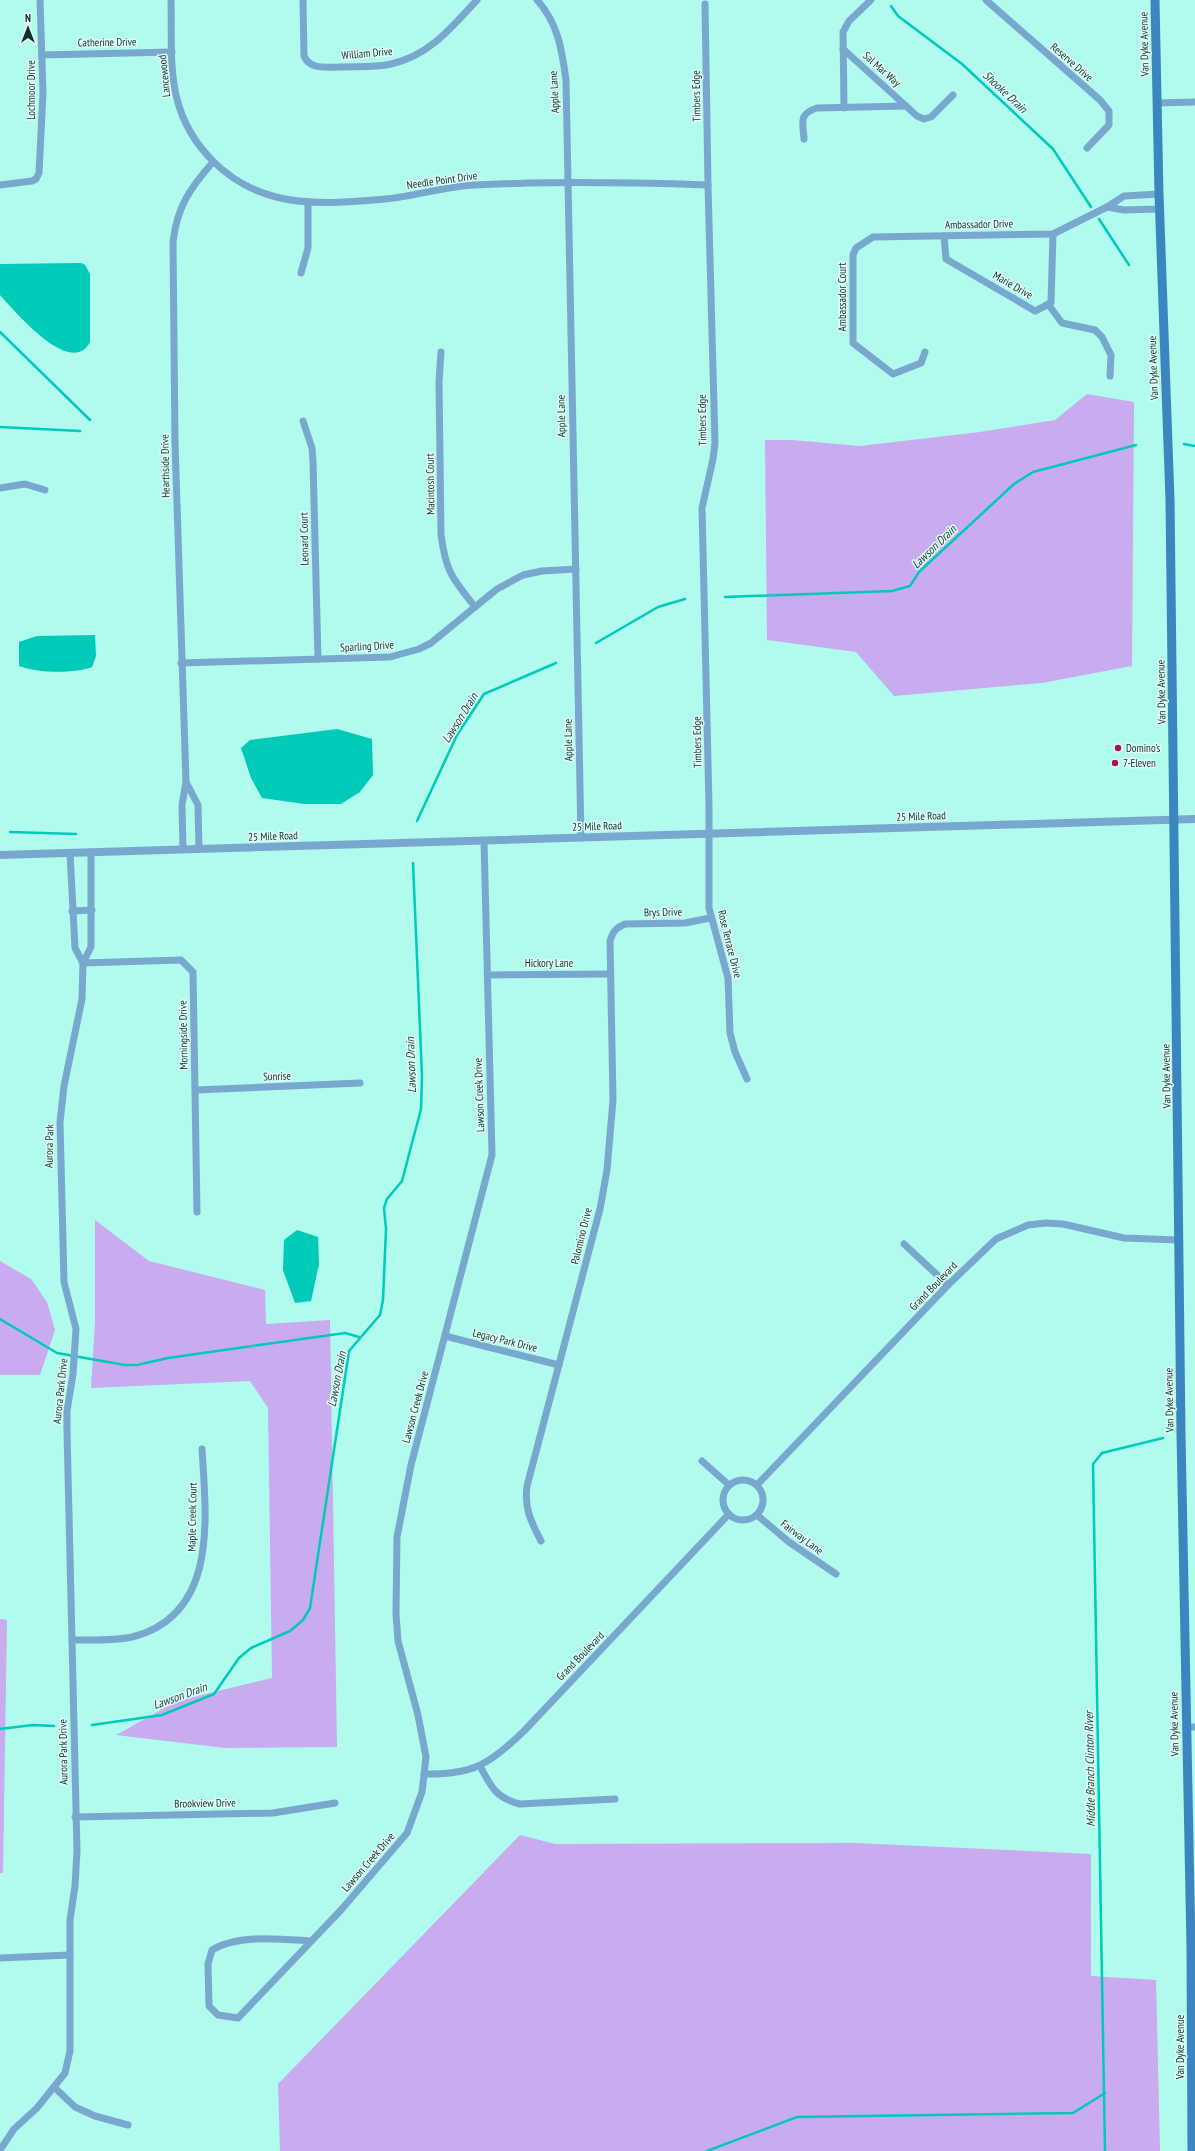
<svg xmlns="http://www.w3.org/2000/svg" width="1195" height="2151" font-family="'PT Sans Narrow',sans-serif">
<rect width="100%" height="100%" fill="#b0faee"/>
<!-- forest -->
<g fill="#c9abf0">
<path d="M1087 394 1134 402 1132 666 1042 683 894 696 856 652 767 640 765 440H792L860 446 980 432 1055 420Z"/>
<path d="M95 1220 149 1261 265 1290 266 1324 330 1320 337 1747 225 1748 116 1735 177 1701 272 1678 268 1408 250 1381 91 1388 95 1322Z"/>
<path d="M0 1261 31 1279 47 1302 55 1330 40 1375H0Z"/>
<path d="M0 1619 7 1620 3 1873H0Z"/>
<path d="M520 1835 555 1844 856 1843 1091 1854V1976L1156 1980 1160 2151H280L278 2084Z"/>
</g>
<!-- water -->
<g fill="#00cab8">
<path d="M81 263 85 265 90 274V342C71 379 13 309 0 295V264Z"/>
<path d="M95 635 96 656 92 667C74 674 37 673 19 666V642L37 636Z"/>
<path d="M337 729 372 739 373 775 360 792 341 804H304L262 798 251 778 241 748 250 740Z"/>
<path d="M297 1230 318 1237 319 1264 311 1301 295 1303 283 1270 284 1240Z"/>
</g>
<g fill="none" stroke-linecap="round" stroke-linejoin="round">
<!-- stream -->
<g stroke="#00cab8" stroke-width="2.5">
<path d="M891 6 898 16 962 64 1053 149 1091 207"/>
<path d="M1099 219 1129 265"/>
<path d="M0 332 90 420"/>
<path d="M0 427 80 431"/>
<path d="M1184 444 1195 446"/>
<path d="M725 597 892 591 910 586 919 572 1014 484 1033 472 1136 445"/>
<path d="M596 643 658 607 685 599"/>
<path d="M417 821 457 735 484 694 556 663"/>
<path d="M10 832 76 834"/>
<path d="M0 1319 57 1353 125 1365H137L168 1358 345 1333 359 1337"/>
<path d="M92 1725 162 1715 214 1694 239 1658 251 1648 290 1631 303 1620 310 1608 349 1351 380 1315 383 1300 386 1229 384 1208 387 1199 402 1181 421 1109 422 1076 413 863"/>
<path d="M0 1729 33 1725 54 1726"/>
<path d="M707 2151 797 2117 1073 2113 1105 2093"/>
<path d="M1105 2151 1093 1464 1102 1453 1163 1438"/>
</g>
<!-- minor -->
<g stroke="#79a8ce" stroke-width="7">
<path d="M171 0C172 31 169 69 177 99 189 146 228 185 276 197 311 206 350 202 385 199 411 197 436 189 462 186 483 184 505 184 527 183 587 182 647 183 708 185"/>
<path d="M303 0 304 56C310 70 326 67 339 67 356 66 374 68 391 64 429 56 452 27 477 0"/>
<path d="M537 0C558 23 562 50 566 80L581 838"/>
<path d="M986 0 1100 100 1109 111V125L1087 148"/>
<path d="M705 4 708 185 715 443 713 459 702 508 709 805V908L728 978 730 1033 735 1052 747 1079"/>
<path d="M843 49 917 116 924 119 931 117 953 95"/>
<path d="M42 55 172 52"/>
<path d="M1157 103 1195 102"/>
<path d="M844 108 843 32 849 21 871 0"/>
<path d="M804 139C803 122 798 114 817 108L906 106"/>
<path d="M0 185 32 181 36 179 39 173 43 93 40 0"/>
<path d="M1107 207 1124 210 1160 209"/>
<path d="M944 236 946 259 1035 311 1051 303 1053 234"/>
<path d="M301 273 308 248V202"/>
<path d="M1048 304 1062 323 1095 330 1102 337 1111 355 1110 376"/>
<path d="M441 352 439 382 441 535C446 572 452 578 475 607"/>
<path d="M925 352 921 363 893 374 853 343V255L856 248 873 237 1053 234 1107 207 1124 196 1159 194"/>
<path d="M303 421 312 448 313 461 318 659"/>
<path d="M0 488 25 484 45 490"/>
<path d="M181 663 390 657 419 649 431 643 497 589 523 575 542 571 576 569"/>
<path d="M186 782 198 805 199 849"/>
<path d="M183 849 182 805 186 782 175 442 173 242C177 207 190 188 213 162"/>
<path d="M70 853 75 948 83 963"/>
<path d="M72 911 92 910"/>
<path d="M83 963 181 960 193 972 197 1212"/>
<path d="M488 975 610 974"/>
<path d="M196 1090 360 1083"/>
<path d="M904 1244 948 1285"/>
<path d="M445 1336 559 1365"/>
<path d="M702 1461 729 1485"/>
<circle cx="743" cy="1500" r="20"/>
<path d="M757 1485 948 1285 996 1239 1028 1225 1046 1223 1063 1224 1124 1238 1179 1240"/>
<path d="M757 1515 789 1542 836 1574"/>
<path d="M541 1541C531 1522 524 1508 527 1486L600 1209 607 1170 613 1100 610 941C613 931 616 928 625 924L685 923 710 918"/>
<path d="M72 1640C92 1640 113 1641 132 1637 219 1615 206 1517 202 1449"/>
<path d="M1186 1727H1195"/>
<path d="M480 1766C491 1787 496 1798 520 1804L615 1799"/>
<path d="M425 1774C473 1775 490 1764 524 1731L729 1514"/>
<path d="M75 1817 273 1813 335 1803"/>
<path d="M311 1941C280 1939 238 1934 212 1950L208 1964 209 2006 218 2015 238 2018 341 1910 407 1833 422 1792 426 1757 418 1715 398 1641 396 1614 397 1537 411 1465 492 1155 484 841"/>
<path d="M0 1958 70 1955"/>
<path d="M54 2087 75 2107 95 2116 128 2125"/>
<path d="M0 2150 14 2129 37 2108 65 2073 70 2051V1920L75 1886 77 1851 67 1431V1411L73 1374 76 1329 64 1282 60 1122 64 1086 82 999 83 963 91 947V852"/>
</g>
<!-- tertiary -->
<path stroke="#79a8ce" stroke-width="8" d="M0 855 1195 819"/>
<!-- secondary -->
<path stroke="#3b86be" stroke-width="9" d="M1155 0 1159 194 1170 500 1181 1434 1191 1947 1192 2151"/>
</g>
<!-- markers -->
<g fill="#a61350" stroke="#e1fdf8" stroke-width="1.5">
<circle cx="1118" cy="748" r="4"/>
<circle cx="1115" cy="763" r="4"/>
</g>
<g text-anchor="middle" stroke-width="3" stroke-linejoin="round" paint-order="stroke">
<!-- street labels -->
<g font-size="11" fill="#11302c" stroke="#e1fdf8">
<text transform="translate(107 42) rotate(-1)" y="4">Catherine Drive</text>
<text transform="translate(1144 44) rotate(-91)" y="4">Van Dyke Avenue</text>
<text transform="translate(367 53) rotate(-5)" y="4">William Drive</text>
<text transform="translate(1072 62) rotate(41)" y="4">Reserve Drive</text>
<text transform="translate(882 69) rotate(42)" y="4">Sal Mar Way</text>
<text transform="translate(164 76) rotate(-96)" y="4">Lancewood</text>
<text transform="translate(31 90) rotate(-90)" y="4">Lochmoor Drive</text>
<text transform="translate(554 92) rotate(-93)" y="4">Apple Lane</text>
<text transform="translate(696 96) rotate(-91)" y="4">Timbers Edge</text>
<text transform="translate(442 180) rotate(-8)" y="4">Needle Point Drive</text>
<text transform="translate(979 224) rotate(-1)" y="4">Ambassador Drive</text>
<text transform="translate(1013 285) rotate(30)" y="4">Marie Drive</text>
<text transform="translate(842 297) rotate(-90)" y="4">Ambassador Court</text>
<text transform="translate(1153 368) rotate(-92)" y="4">Van Dyke Avenue</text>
<text transform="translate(561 416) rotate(-91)" y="4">Apple Lane</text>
<text transform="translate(702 420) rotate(-91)" y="4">Timbers Edge</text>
<text transform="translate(165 466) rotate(-91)" y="4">Hearthside Drive</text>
<text transform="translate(430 484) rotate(-91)" y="4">Macintosh Court</text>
<text transform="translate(304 539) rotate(-91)" y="4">Leonard Court</text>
<text transform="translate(367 646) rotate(-3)" y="4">Sparling Drive</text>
<text transform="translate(1161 692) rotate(-91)" y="4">Van Dyke Avenue</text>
<text transform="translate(568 740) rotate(-91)" y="4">Apple Lane</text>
<text transform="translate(697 742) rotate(-91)" y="4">Timbers Edge</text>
<text transform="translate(921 816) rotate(-2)" y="4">25 Mile Road</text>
<text transform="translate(597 826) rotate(-2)" y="4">25 Mile Road</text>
<text transform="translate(273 836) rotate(-2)" y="4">25 Mile Road</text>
<text transform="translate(663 912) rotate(-1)" y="4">Brys Drive</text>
<text transform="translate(730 944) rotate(76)" y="4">Rose Terrace Drive</text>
<text x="549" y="967">Hickory Lane</text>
<text transform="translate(183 1035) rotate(-91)" y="4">Morningside Drive</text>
<text transform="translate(277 1076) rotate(-2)" y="4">Sunrise</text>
<text transform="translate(1166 1076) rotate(-91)" y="4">Van Dyke Avenue</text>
<text transform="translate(479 1095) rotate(-92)" y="4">Lawson Creek Drive</text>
<text transform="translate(49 1146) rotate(-89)" y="4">Aurora Park</text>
<text transform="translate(581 1236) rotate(-76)" y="4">Palomino Drive</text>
<text transform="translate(933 1286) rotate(-46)" y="4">Grand Boulevard</text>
<text transform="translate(505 1340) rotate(14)" y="4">Legacy Park Drive</text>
<text transform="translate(60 1391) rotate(-84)" y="4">Aurora Park Drive</text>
<text transform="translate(1169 1400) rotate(-91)" y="4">Van Dyke Avenue</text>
<text transform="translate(415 1407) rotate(-75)" y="4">Lawson Creek Drive</text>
<text transform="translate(192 1517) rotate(-89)" y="4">Maple Creek Court</text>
<text transform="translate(802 1537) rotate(37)" y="4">Fairway Lane</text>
<text transform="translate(580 1656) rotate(-46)" y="4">Grand Boulevard</text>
<text transform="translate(1174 1724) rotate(-91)" y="4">Van Dyke Avenue</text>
<text transform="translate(63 1752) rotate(-91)" y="4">Aurora Park Drive</text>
<text transform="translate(205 1803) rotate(-1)" y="4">Brookview Drive</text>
<text transform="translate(368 1862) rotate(-49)" y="4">Lawson Creek Drive</text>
<text transform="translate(1180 2047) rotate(-90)" y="4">Van Dyke Avenue</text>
</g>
<!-- poi labels -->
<g font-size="11" fill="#11302c" stroke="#e1fdf8" text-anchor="start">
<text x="1126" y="752">Domino's</text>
<text x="1123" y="767">7-Eleven</text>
</g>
<!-- water labels -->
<g font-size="12" font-style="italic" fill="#244540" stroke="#e1fdf8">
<text transform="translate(1005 92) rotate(43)" y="4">Shooke Drain</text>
<text transform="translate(934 547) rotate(-44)" y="4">Lawson Drain</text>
<text transform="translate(460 718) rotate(-58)" y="4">Lawson Drain</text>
<text transform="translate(411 1065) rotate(-92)" y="4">Lawson Drain</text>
<text transform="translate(337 1379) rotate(-79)" y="4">Lawson Drain</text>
<text transform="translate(180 1696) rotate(-20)" y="4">Lawson Drain</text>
<text transform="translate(1090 1769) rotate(-91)" y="4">Middle Branch Clinton River</text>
</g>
</g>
<!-- north arrow -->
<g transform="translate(28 28)" stroke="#e1fdf8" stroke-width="3" paint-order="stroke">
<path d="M0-3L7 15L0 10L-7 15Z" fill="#11302c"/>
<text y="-6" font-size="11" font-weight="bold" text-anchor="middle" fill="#11302c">N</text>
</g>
</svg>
